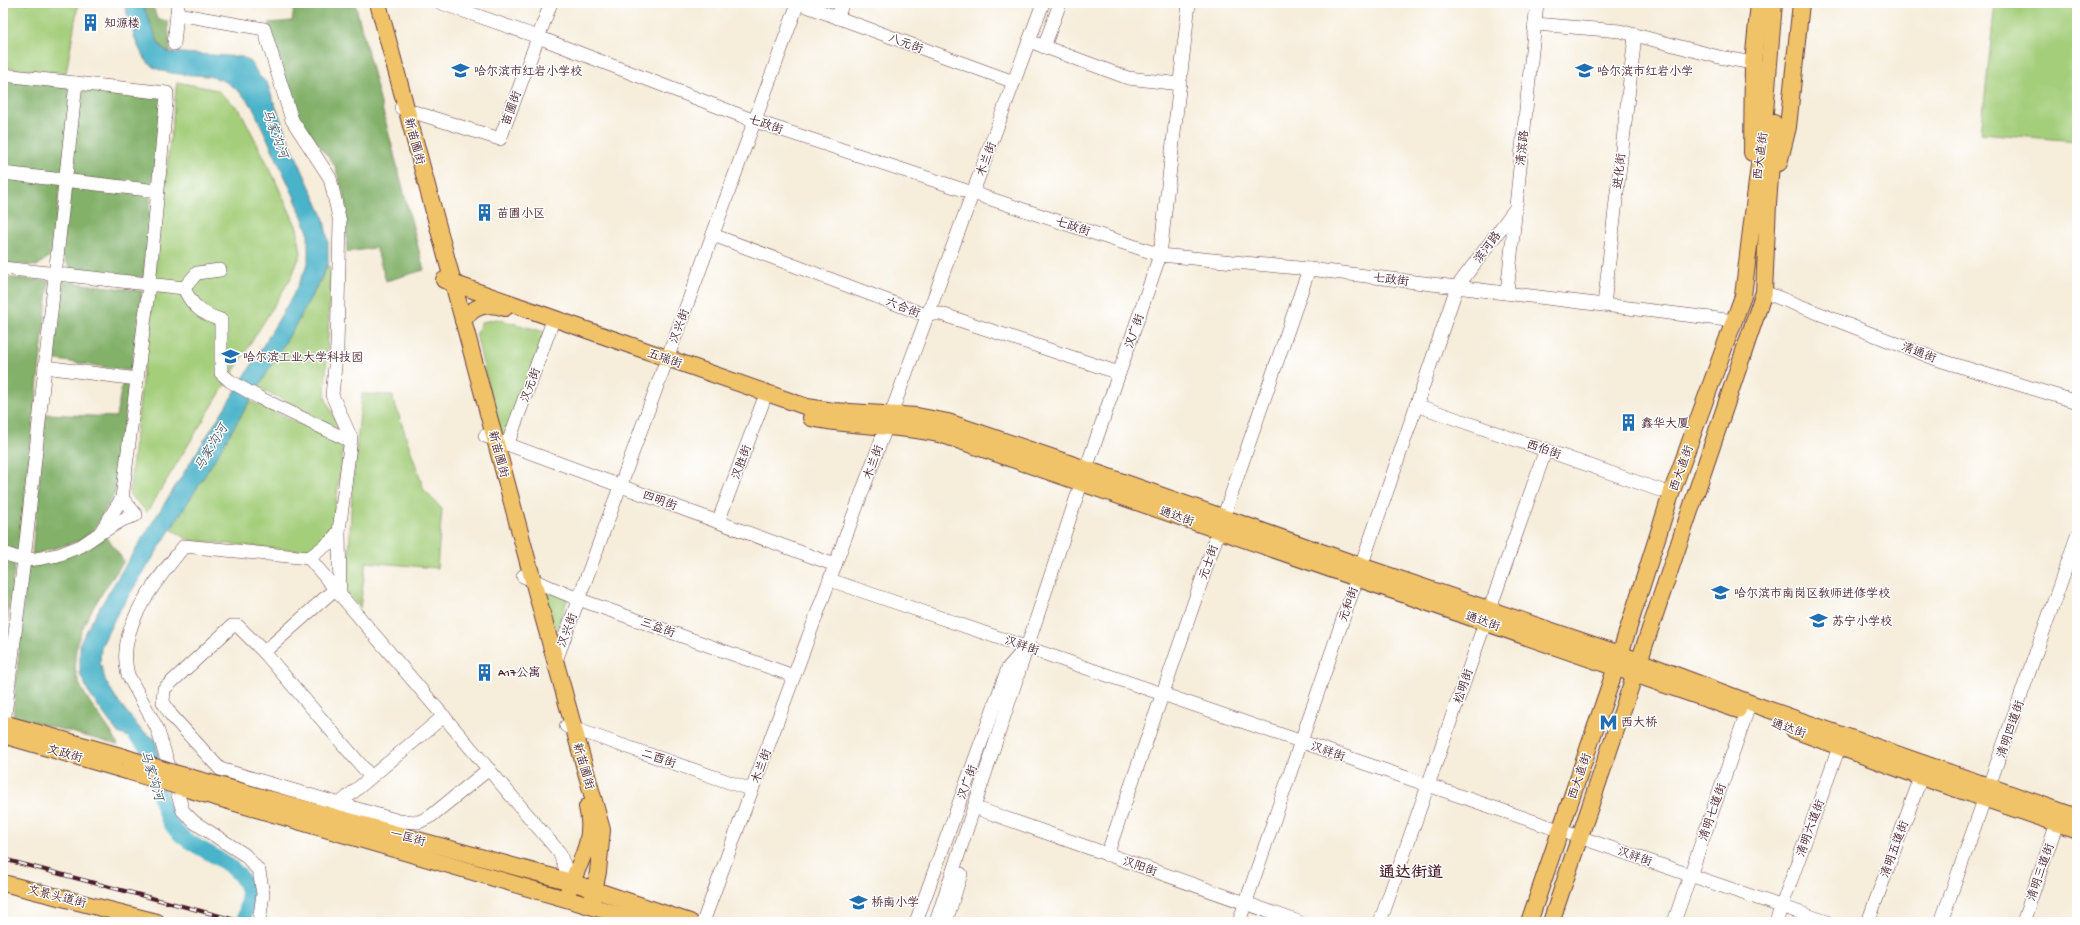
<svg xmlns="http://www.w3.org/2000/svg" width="2080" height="925" font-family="'Gochi Hand','LXGW WenKai TC',sans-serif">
<rect width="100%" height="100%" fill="#fff"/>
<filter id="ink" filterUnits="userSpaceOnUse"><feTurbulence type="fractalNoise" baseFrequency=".025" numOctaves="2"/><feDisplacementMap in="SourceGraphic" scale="8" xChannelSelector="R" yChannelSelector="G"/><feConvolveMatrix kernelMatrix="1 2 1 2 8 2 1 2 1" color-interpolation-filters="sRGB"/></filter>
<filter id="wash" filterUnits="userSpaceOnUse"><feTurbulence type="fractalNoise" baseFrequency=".012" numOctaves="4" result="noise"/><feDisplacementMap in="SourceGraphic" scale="16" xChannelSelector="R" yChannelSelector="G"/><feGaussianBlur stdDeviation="0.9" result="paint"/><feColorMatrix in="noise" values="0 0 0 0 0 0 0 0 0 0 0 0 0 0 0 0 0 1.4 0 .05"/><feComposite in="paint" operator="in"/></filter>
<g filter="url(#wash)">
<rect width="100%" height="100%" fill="#f6edda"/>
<!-- green -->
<g fill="#a4ce7a" stroke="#777652">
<path d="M3 3H58L78 5 66 73 3 68Z"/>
<path d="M1995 3H2077V141L1981 133Z"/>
<path d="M177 82 217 90 240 110 271 171 297 228 301 253 292 276 147 512 129 494Z"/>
<path d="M328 264 331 273 325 397 339 429 258 387 321 280Z"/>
<path d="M497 319 545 332 507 437 499 434 476 333 482 322Z"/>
<path d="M362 394 392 395 424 490 442 509 437 568 366 562 360 608 347 593 352 493Z"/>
<path d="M250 401 344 444 332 530 310 549 299 551 189 540 171 529Z"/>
<path d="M541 587 568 598 556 631Z"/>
</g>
<!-- forest -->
<g fill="#83b16a" stroke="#66684a">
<path d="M142 3H152L157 19 168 21 170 52C157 51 146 15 142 3Z"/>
<path d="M295 3H355L424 270 386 281 376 248 347 252 346 202 335 166 297 116 269 23 292 21Z"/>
<path d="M3 79 72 87 62 176 3 169Z"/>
<path d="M79 87 162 96 154 188 68 177Z"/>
<path d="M3 176 60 182 53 253 37 266 3 263Z"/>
<path d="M68 183 151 194 144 278 72 270 60 254Z"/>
<path d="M3 277 49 281 19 552 3 545Z"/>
<path d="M59 281 142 291 131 371 51 359Z"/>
<path d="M122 385H129L116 491 94 530 79 541 32 555 46 414 116 417Z"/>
<path d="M105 535 124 561C101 597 57 646 83 691 93 710 109 725 118 745L13 716 27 563Z"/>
<path d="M3 560 15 563 3 654Z"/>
</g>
<!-- water -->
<path fill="#4ab3c9" stroke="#4a697a" d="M123 3H142L159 45 167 52 242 57 251 62 259 76 267 83 286 134 323 216 328 240V264L297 323 207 472 116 616 101 647 100 663 106 682 118 701 141 730 155 739 159 755 139 749 131 738 118 733 90 695 80 674V643L90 624 120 574 251 366 292 297 308 264V232L294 196 252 106C242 94 231 82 216 78 196 72 159 79 146 60 134 44 131 21 123 3Z"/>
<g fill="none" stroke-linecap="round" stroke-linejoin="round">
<!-- river -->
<path stroke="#4ab3c9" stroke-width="15" d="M135 735C139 739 145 744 147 749 159 774 156 804 173 827 191 852 244 859 248 895 248 903 245 914 244 922"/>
</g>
</g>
<g filter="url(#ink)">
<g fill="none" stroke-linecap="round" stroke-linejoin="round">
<defs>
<g id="minor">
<path d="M441 3 538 37 755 121 1160 255 1309 269 1735 321"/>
<path d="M798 3 1014 82"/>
<path d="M177 14 264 29 292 120 330 178 340 222 337 347 332 395 351 438 339 531 340 595"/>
<path d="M838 18 842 3"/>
<path d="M1535 24 1620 31 1719 57 1753 63"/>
<path d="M1029 41 1128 78 1180 84"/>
<path d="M174 44 178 3"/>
<path d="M1044 47 1060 3"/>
<path d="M3 75 167 93 149 285 122 498 100 533 81 546 58 555 36 559 24 560 3 553"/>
<path d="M401 108 500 139 551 3"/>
<path d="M3 173 157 191"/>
<path d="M713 235 928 316 933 314H941L1119 373"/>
<path d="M3 268 184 288"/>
<path d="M220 270 197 273 184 288C192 307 203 314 221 320V373L230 381 258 397 350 441"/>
<path d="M1764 292 1936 359 2077 402"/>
<path d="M1507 293 1537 3"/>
<path d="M1604 305 1635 36"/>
<path d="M45 367 137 379"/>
<path d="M1416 405 1671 494"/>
<path d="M485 436 835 565"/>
<path d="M508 443 551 326"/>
<path d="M718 522 763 402"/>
<path d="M104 531 124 519 136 515 122 498"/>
<path d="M309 558 330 542 339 531"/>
<path d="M523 576 578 599 794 676"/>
<path d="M830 580 1827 922"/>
<path d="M335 589 264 652 238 626H232L164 689 163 702 171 715 220 769 399 821 419 822 431 816 489 769"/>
<path d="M264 652 371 777"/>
<path d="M554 666 798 3"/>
<path d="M4 723 24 560 76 83"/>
<path d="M566 726 752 790"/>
<path d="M339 804 444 716"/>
<path d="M982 810 1299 922"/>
<path d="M1107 855 1309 269"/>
<path d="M259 922 263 894 259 871 245 855 194 822 183 811 157 728 128 675C115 626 157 581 184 546L309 558 559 852 571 882"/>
<path d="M703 922 1043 3"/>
<path d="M916 922 1008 668 1023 651"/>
<path d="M936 922 1086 469 1160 255 1189 3"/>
<path d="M946 922 961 874"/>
<path d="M1239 922 1457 287 1516 208"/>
<path d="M1380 922 1546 449"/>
<path d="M1674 922 1750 703"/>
<path d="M1776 922 1842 739"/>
<path d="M1868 922 1921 777"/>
<path d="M1941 922 2077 536"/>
<path d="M2023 922 2057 823"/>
</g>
<g id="major">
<path d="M378 3 529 566 602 830 598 872 591 906"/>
<path d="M1752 153 1753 63 1759 3"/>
<path d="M1779 163 1788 127 1801 3"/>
<path d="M444 280 807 407 833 411 917 416 948 422 1086 469 1361 566 1620 654 1750 703 2077 817"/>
<path d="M463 321C473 305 488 302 505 308"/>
<path d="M811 418C855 428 900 424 943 435L1738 710"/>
<path d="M3 723 124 757"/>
<path d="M1794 730 1921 777 2077 830"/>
<path d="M3 735 127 771"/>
<path d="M174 773 571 882 690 922"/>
<path d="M177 786 645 922"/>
<path d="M3 883 157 922"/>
<path d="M566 898C577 863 596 845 587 807"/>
<path d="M1529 922 1616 667 1671 494 1743 296 1764 124 1774 3"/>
<path d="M1551 922 1764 292 1768 204 1774 123"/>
</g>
</defs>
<!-- minor casing -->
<use href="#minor" stroke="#643e45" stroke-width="14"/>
<!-- major casing -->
<use href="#major" stroke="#643e45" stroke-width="18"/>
<!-- minor -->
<use href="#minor" stroke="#fff" stroke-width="13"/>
<!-- major -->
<use href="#major" stroke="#f1c369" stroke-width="16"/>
<defs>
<path id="rail" d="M3 859 243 922"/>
</defs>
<!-- rail casing -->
<use href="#rail" stroke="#4a1f2b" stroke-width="4"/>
<!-- rail -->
<use href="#rail" stroke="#fff" stroke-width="2.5" stroke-dasharray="8" stroke-linecap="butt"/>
<defs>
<g id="major-bridge">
<path d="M124 757 174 773"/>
<path d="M127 771 177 786"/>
</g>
</defs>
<!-- major-bridge casing -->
<use href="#major-bridge" stroke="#643e45" stroke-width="18" stroke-linecap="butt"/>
<!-- major-bridge -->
<use href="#major-bridge" stroke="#f1c369" stroke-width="16"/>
</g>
</g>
<!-- icons -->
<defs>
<symbol id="building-bare" viewBox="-9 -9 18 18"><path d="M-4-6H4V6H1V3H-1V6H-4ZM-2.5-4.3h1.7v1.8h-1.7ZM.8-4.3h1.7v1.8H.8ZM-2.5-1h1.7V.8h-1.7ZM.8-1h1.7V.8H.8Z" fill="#1f6fb2" stroke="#fff" stroke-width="2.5" paint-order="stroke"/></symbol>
<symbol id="school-bare" viewBox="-9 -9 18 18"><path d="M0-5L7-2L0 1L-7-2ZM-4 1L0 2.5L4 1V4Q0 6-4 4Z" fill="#1f6fb2" stroke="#fff" stroke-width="2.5" paint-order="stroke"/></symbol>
<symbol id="metro-bare" viewBox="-9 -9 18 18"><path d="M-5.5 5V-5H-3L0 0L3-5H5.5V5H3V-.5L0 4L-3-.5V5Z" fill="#1f6fb2" stroke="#fff" stroke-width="2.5" paint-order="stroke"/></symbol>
</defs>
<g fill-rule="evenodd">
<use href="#building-bare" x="78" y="10" width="25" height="25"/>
<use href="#school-bare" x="448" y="58" width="25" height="25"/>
<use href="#school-bare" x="1572" y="58" width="25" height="25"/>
<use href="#building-bare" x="472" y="200" width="25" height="25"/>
<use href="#school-bare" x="218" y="344" width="25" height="25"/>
<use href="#building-bare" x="1616" y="410" width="25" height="25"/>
<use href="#school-bare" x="1708" y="580" width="25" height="25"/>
<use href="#school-bare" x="1806" y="608" width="25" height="25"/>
<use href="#building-bare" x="472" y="660" width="25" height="25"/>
<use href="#metro-bare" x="1596" y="710" width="25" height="25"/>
<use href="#school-bare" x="846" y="890" width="25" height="25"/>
</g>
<g text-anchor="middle" stroke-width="3" stroke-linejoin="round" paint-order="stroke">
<!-- poi labels -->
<g font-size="12" fill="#4a1f2b" stroke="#fff" text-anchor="start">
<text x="104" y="27">知源楼</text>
<text x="474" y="75">哈尔滨市红岩小学校</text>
<text x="1597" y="75">哈尔滨市红岩小学</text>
<text x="497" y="217">苗圃小区</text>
<text x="243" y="361">哈尔滨工业大学科技园</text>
<text x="1641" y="427">鑫华大厦</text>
<text x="1734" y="597">哈尔滨市南岗区教师进修学校</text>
<text x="1832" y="625">苏宁小学校</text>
<text x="498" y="676">A17公寓</text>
<text x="1621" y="726">西大桥</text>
<text x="871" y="906">桥南小学</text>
</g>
<!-- street labels -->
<g font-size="12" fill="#4a1f2b" stroke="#fff">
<text transform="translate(906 43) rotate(20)" y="4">八元街</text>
<text transform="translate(511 108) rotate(-70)" y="4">苗圃街</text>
<text transform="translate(766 124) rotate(19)" y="4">七政街</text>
<text transform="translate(415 141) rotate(75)" y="4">新苗圃街</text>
<text transform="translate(1522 148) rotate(-84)" y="4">清滨路</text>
<text transform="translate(1760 156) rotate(-83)" y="4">西大直街</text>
<text transform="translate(986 159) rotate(-70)" y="4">木兰街</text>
<text transform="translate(1619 171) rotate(-84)" y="4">进化街</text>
<text transform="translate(1073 226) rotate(18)" y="4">七政街</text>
<text transform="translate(1487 247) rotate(-53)" y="4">滨河路</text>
<text transform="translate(1391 279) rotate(7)" y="4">七政街</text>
<text transform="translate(903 307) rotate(21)" y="4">六合街</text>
<text transform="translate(679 326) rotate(-70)" y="4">汉兴街</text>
<text transform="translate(1134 331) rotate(-71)" y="4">汉广街</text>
<text transform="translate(1919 352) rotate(21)" y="4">清通街</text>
<text transform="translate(665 358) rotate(19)" y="4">五瑞街</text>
<text transform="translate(530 385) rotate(-70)" y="4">汉元街</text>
<text transform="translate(1544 449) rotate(19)" y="4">西伯街</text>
<text transform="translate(499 454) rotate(75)" y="4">新苗圃街</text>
<text transform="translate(741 462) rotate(-70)" y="4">汉胜街</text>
<text transform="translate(873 462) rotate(-70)" y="4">木兰街</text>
<text transform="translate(1681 468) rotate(-70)" y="4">西大直街</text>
<text transform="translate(660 500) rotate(20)" y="4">四明街</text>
<text transform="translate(1177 516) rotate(19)" y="4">通达街</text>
<text transform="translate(1208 562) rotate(-71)" y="4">元士街</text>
<text transform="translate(1348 604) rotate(-71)" y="4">元和街</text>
<text transform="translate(1483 621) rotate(19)" y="4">通达街</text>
<text transform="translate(658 627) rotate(20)" y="4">三益街</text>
<text transform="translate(567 630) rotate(-70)" y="4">汉兴街</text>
<text transform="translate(1022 645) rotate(19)" y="4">汉祥街</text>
<text transform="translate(1463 686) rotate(-71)" y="4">松明街</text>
<text transform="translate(1789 728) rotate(19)" y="4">通达街</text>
<text transform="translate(2010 729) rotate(-71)" y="4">清明四道街</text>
<text transform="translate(1328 751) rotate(19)" y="4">汉祥街</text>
<text transform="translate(65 753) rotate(16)" y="4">文政街</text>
<text transform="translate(659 758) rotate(19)" y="4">二酉街</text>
<text transform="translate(584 766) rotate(74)" y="4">新苗圃街</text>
<text transform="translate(761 766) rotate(-70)" y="4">木兰街</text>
<text transform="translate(1579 776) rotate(-71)" y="4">西大直街</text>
<text transform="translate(967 782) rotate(-70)" y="4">汉广街</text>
<text transform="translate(1712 812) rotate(-71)" y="4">清明七道街</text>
<text transform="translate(1810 828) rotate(-70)" y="4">清明六道街</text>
<text transform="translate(408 837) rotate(15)" y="4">一匡街</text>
<text transform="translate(1894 849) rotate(-70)" y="4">清明五道街</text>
<text transform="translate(1635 856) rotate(19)" y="4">汉祥街</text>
<text transform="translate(1140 866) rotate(19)" y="4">汉阳街</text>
<text transform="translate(2040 872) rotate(-71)" y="4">清明三道街</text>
<text transform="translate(57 896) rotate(14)" y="4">文景头道街</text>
</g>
<!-- water labels -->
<g font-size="13" font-style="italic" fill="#4a5a6a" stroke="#fff">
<text transform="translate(276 133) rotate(69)" y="5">马家沟河</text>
<text transform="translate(210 447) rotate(-59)" y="5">马家沟河</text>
<text transform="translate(153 775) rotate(73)" y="5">马家沟河</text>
</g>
<!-- district labels -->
<g font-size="16" font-weight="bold" fill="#4a1f2b" stroke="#fff">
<text x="1411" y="877">通达街道</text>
</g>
</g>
<!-- margin -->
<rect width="2080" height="925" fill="none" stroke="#fff" stroke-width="16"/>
</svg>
